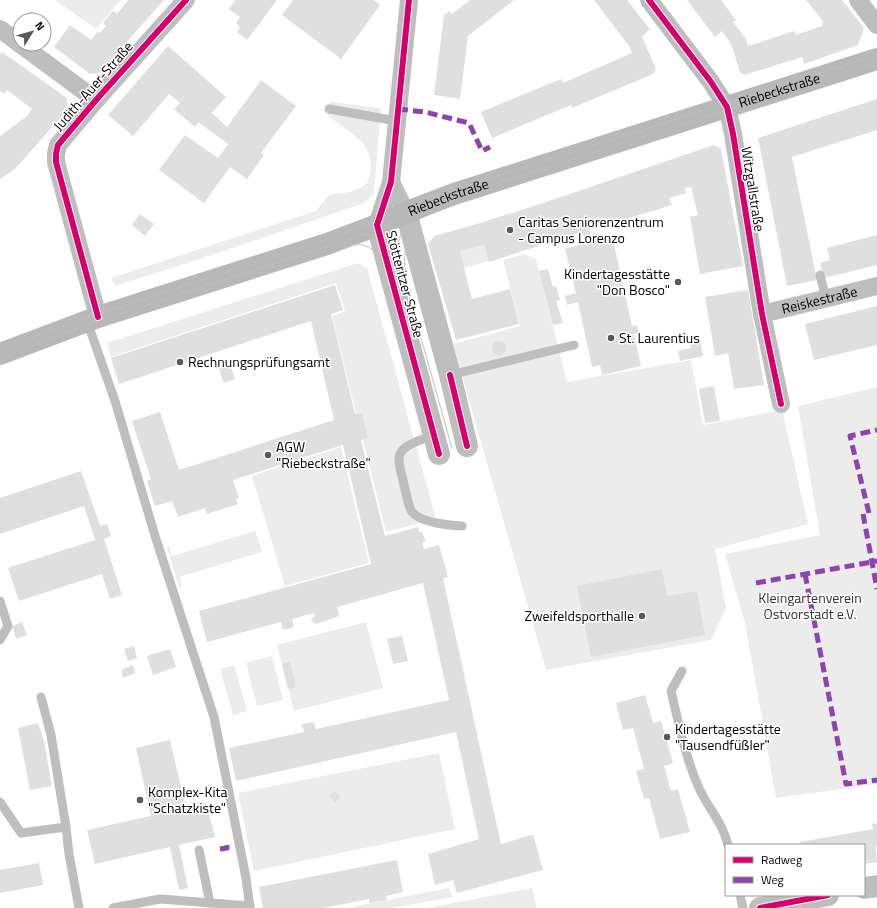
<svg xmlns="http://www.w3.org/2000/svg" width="877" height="908" font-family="'Titillium Web',sans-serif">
<rect width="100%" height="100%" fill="#fff"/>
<!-- green -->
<g fill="#ececec">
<path d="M55 0H121L96 29Z"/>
<path d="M330 102 381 108 374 192 368 200 361 204 218 253 115 286 111 278 316 211 329 195C339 193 353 193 362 187 377 177 371 151 360 140 350 131 338 124 328 116Z"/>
<path d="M484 245 489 261 464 268 460 251Z"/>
<path d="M523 254 536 259 567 382 691 360 703 425 782 410 808 524 715 549 726 608 711 640 546 670 453 344 520 326 503 260Z"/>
<path d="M358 263 367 268 436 519 386 532 332 317 345 311 336 283 111 357 107 343Z"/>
<path d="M877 387V784L776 798 745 623 725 554 820 535 798 406Z"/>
<path d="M341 447 369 563 285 586 252 476Z"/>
<path d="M255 531 262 552 179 577 182 587H179L167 547 169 546 172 556Z"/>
<path d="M366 622 383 688 294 711 277 645Z"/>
<path d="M272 656 283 700 257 706 246 663Z"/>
<path d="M234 665 247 711 233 715 220 669Z"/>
<path d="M439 753 455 829 254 871 238 793Z"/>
<path d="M449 888 452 897 392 908H347Z"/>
<path d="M532 888 537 908H427Z"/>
</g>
<!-- building -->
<g fill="#dfdfdf">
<path d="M128 0H164L99 73 90 74 54 47 70 25 91 40 98 31 100 33 106 26 103 23 113 11 117 14Z"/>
<path d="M235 0H277L247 40 237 32 240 27 236 23 240 17 229 9Z"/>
<path d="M293 0H374L380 5 341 59 282 15Z"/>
<path d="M470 0H514L468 36 460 99 434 95 444 15 450 11 452 14Z"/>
<path d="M594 0H627L650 29 642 37 656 69 653 74 572 108 571 105 492 138 481 112 561 79 563 83 632 53 629 46Z"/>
<path d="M687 0H721L736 20 733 22 746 39 748 46 794 31 796 35 822 26 823 21 806 0H842L864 28 858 45 804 64 802 57 744 75 740 72 731 44 722 31 715 37Z"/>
<path d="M168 46 226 97 212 113 227 127 261 80 296 106 261 153 264 155 247 179 230 167 204 203 159 170 185 135 218 158 228 144 198 122 195 127 174 109 180 103 169 94 133 136 108 115Z"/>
<path d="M2 52 67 98 68 109 15 169 0 179V136L27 116 32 109 7 90 4 94 0 91V55Z"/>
<path d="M877 99V130L792 157 817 280 787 286 758 138Z"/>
<path d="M714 145 721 149 743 266 700 274 690 217 698 215 691 187 685 188 686 193 669 198 672 205 589 230 593 241 612 235 632 326 637 325 639 333 634 334 641 366 602 375 600 365 592 367 578 302 567 305 565 296 576 293 565 249 586 243 582 232 489 262 484 245 460 251 472 299 510 289 519 324 456 340 428 244 434 236 477 224 543 203Z"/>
<path d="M140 214 154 224 145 236 132 225Z"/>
<path d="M877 235V265L824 278 820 263 830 260 827 248Z"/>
<path d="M548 269 553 287 556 286 560 300 556 301 563 323 553 325 539 271Z"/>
<path d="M335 285 343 310 331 314 355 414 362 413 368 438 361 440 385 536 418 527 419 532 421 531 426 540 422 543 424 549 439 545 448 577 443 578 501 844 531 835 533 834 543 870 457 893 453 880 435 885 428 854 479 839 456 732 236 781 229 748 304 732 302 724 314 722 316 729 449 700 423 583 337 607 339 614 337 617 316 624 312 622 311 619 315 616 314 613 292 619 294 627 283 630 281 622 207 642 199 611 371 564 343 445 233 480 239 498 236 499 238 504 207 514 205 508 178 517 172 501 155 506 147 481 151 479 132 421 160 412 179 470 334 420 311 321 119 384 111 358Z"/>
<path d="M748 290 764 385 734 389 728 353 715 356 705 297Z"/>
<path d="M877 306V345L814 360 805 324Z"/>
<path d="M700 339 703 356 680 361 678 351 691 348 690 342Z"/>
<circle cx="499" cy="348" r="7"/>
<path d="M230 365 235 379 224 383 219 369Z"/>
<path d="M714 386 720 421 705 423 699 389Z"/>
<path d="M81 471 100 526 107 524 111 536 104 539 122 595 110 599 102 574 19 601 8 568 95 540 84 506 0 534V498Z"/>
<path d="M662 569 667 596 697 591 705 635 591 657 577 586Z"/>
<path d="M22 622 27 635 16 639 12 626Z"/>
<path d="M402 636 408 661 393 664 387 639Z"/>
<path d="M134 646 137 658 128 661 124 649Z"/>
<path d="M170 649 176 667 153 675 147 656Z"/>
<path d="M290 662 296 687 288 689 282 664Z"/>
<path d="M133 665 135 673 123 678 121 670Z"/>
<path d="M645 695 653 723 661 721 673 763 664 766 671 791 678 789 690 832 660 839 649 798 644 799 636 771 644 769 633 728 623 730 616 703Z"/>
<path d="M38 723 44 741 52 786 30 790 18 728Z"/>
<path d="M170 740 186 808 206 803 215 837 179 845 188 888 179 890 170 847 95 864 87 830 151 816 136 748Z"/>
<path d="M335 791 341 797 335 802 329 796Z"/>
<path d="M877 823V848L875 844 877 862 864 864V845H801L800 842 873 829 872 824Z"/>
<path d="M397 860 403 892 386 896 387 900 369 903V899L323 908H263L259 887Z"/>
<path d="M39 863 43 885 0 893V870Z"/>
</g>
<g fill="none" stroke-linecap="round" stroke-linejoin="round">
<!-- service -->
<g stroke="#bebebe" stroke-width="9">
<path d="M329 109 397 121"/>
<path d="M820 275 826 299"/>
<path d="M87 321 115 401 156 539 214 717 246 878 250 908"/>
<path d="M450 375 574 345"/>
<path d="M434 435C424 439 407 443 401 452 397 458 400 469 402 476 404 484 408 506 412 512 421 523 448 525 462 526"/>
<path d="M0 601 8 626 0 640"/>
<path d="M682 671 671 691C679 724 685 757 699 788 708 808 723 823 728 845"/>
<path d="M41 697 51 735 66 827 69 854 79 908"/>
<path d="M0 802 21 833 66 827"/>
<path d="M199 850 210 903"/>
<path d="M740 895 743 908"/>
<path d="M113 908 160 899 250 906"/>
</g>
<!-- minor -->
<g stroke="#bebebe" stroke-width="18">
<path d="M649 0 711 82 727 107 733 134 762 314 781 404"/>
<path d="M858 0 877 25"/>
<path d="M0 29 20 44"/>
<path d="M20 44 96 100"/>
<path d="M391 182 406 212"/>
<path d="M377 225 391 182 409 0"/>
<path id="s1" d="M762 314 877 286"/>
<path d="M98 317 56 162V154L58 145 96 100 186 0"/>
</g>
<!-- tertiary -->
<g stroke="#bebebe" stroke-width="22">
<path d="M406 212 450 375 467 446"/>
<path d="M377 225 439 454"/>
<path d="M864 888 877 886"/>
<path d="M760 908 828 895"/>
</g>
<!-- secondary -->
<path stroke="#b8b8b8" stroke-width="22" id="s2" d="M0 354 98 317 327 244 377 225 420 207 454 194 877 59"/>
<!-- tram -->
<g stroke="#bebebe" stroke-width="1">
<path d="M414 213C390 242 395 264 403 298L444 451"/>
<path d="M362 234C382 235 393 251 401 267L452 448"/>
<path d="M342 244C370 240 386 256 395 280"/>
<path d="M405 271C403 243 408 226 431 209"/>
<path d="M0 351 51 330 86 318 340 235 438 195 877 55"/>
<path d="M0 358 89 324 365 234 439 202 877 62"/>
</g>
<!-- quiet -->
<g stroke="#8e44ad" stroke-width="5" stroke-dasharray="10 5" stroke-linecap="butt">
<path d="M398 109 425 112 469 123 482 151 490 147"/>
<path d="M869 513 850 436 877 430"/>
<path d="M863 514 877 589"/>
<path d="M805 574 846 784 877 780"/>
<path d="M756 583 877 561"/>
<path d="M220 849 227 848 226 842"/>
</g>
<defs>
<g id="cycleway">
<path d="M409 0 391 182 377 225 439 454"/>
<path d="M649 0 711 82 727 107 733 134 762 314 781 404"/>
<path d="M98 317 56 162V154L58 145 96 100 186 0"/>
<path d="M450 375 467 446"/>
<path d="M760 908 828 895"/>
</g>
</defs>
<!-- cycleway casing -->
<use href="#cycleway" stroke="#fff" stroke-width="8"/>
<!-- cycleway -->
<use href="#cycleway" stroke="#d6006c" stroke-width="6"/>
</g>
<!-- markers -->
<g fill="#595959" stroke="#fff" stroke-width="1.5">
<circle cx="510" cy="230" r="4"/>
<circle cx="678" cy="282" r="4"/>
<circle cx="611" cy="338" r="4"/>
<circle cx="180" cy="362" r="4"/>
<circle cx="268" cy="455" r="4"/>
<circle cx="642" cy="616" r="4"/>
<circle cx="667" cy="737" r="4"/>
<circle cx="140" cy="800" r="4"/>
</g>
<g text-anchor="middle" stroke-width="3" stroke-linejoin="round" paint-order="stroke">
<!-- street labels -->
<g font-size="14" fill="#000" stroke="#fff">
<text transform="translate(93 86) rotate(-49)" y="5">Judith-Auer-Straße</text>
<text dy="5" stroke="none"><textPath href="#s2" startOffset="823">Riebeckstraße</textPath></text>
<text transform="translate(753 189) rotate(81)" y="5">Witzgallstraße</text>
<text dy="5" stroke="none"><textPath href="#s2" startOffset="475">Riebeckstraße</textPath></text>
<text transform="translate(405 284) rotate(75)" y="5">Stötteritzer Straße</text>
<text dy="5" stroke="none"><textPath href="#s1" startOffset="59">Reiskestraße</textPath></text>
</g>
<!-- poi labels -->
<g font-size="14" fill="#000" stroke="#fff" text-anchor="start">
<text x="518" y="227">Caritas Seniorenzentrum<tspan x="518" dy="16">- Campus Lorenzo</tspan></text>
<text x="670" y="279" text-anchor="end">Kindertagesstätte<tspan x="670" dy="16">"Don Bosco"</tspan></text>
<text x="619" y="343">St. Laurentius</text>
<text x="188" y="367">Rechnungsprüfungsamt</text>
<text x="276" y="452">AGW<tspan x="276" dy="16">"Riebeckstraße"</tspan></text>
<text x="634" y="621" text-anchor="end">Zweifeldsporthalle</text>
<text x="675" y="734">Kindertagesstätte<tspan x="675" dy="16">"Tausendfüßler"</tspan></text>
<text x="148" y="797">Komplex-Kita<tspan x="148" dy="16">"Schatzkiste"</tspan></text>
</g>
<!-- park labels -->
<g font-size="14" fill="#333" stroke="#fff">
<text x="810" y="603">Kleingartenverein<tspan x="810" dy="16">Ostvorstadt e.V.</tspan></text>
</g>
</g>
<!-- legend -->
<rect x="725" y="844" width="140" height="52" fill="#ffffff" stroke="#999999"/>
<rect x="733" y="857" width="20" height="6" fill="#d6006c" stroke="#999999"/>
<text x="761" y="864" font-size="12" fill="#000000">Radweg</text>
<rect x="733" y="877" width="20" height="6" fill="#8e44ad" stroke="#999999"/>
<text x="761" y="884" font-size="12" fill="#000000">Weg</text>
<!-- north arrow -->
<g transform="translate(32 32) rotate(53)"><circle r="19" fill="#ffffff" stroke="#999999"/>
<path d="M0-3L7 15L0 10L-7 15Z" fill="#595959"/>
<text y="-6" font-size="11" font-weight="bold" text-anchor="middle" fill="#000000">N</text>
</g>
</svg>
